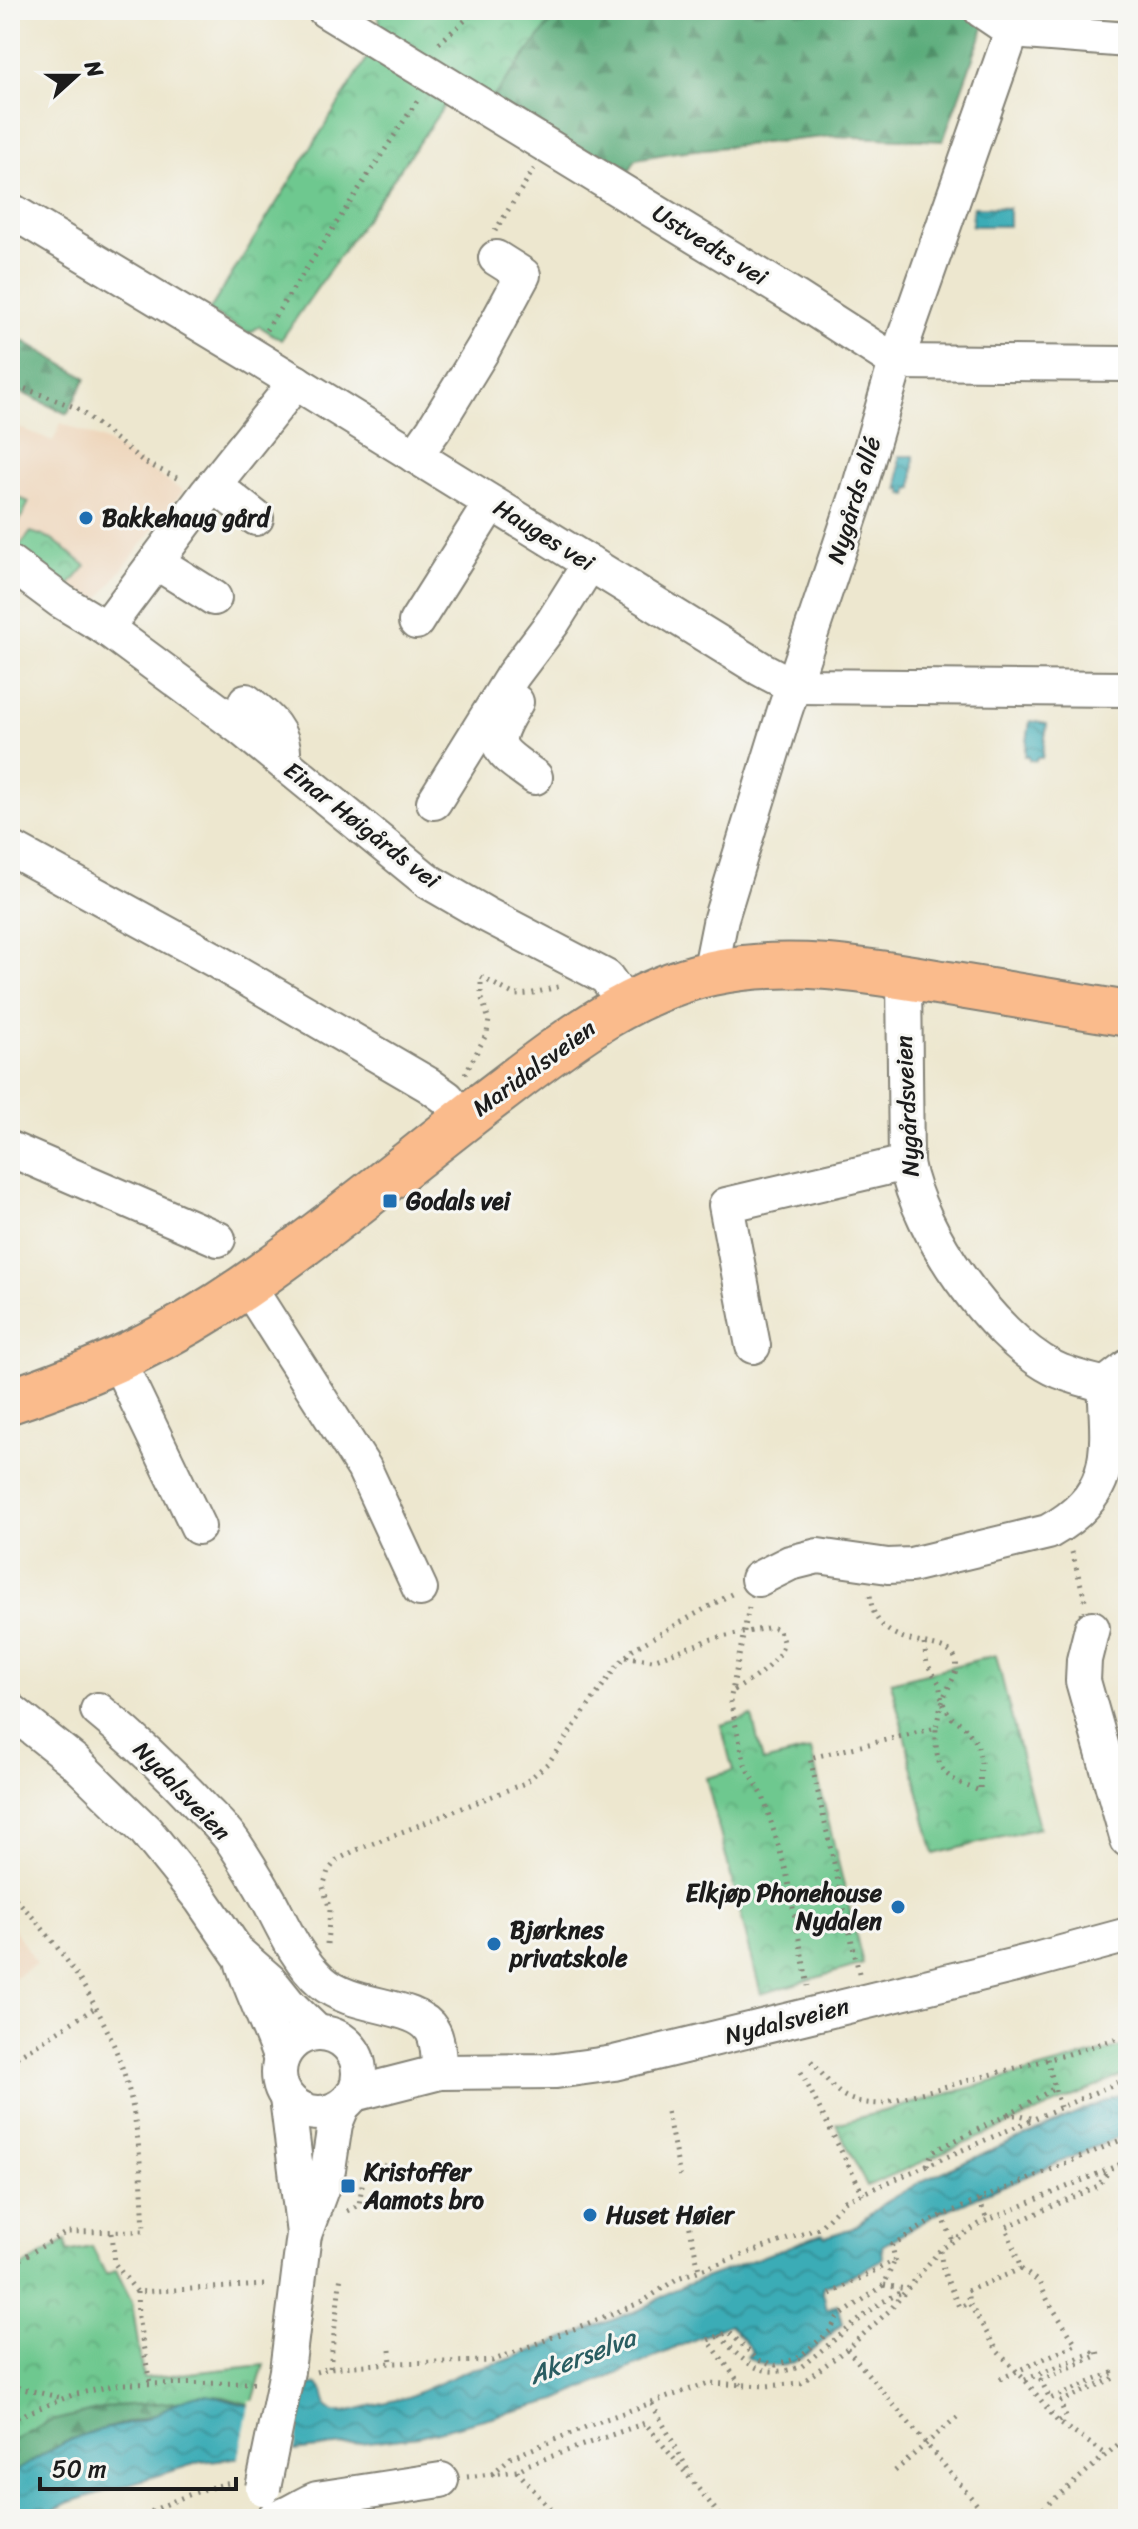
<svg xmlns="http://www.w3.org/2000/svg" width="1138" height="2529" font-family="Sriracha,sans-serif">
<defs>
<pattern id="forest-firs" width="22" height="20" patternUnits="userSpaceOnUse" patternTransform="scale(2)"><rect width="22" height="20" fill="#5aac7a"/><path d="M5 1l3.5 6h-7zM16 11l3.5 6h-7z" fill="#4a8b63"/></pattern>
<pattern id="park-crowns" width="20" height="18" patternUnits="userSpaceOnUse" patternTransform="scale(2)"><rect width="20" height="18" fill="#6ec88f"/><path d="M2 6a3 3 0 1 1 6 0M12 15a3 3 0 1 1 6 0" fill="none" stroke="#5fab7b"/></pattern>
<pattern id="water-waves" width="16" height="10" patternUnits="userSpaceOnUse" patternTransform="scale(2)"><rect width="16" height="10" fill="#3bacb6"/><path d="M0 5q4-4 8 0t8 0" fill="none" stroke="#318b93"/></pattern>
</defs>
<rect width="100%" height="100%" fill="#f6f6f2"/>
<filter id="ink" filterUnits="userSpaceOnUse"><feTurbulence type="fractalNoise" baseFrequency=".0125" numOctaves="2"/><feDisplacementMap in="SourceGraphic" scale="16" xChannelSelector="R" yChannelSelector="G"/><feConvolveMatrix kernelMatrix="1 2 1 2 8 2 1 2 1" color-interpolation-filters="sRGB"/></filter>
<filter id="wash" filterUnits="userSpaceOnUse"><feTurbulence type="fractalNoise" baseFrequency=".006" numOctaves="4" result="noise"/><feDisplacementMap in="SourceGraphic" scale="32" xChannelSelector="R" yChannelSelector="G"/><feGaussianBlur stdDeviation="1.8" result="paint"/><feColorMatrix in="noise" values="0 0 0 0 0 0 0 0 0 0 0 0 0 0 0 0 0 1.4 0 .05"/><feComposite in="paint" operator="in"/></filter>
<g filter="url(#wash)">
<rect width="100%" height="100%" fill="#ede7cf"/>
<!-- built -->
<g fill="#eed6bb">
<path d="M61 423 106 441 183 491 99 599 81 596 10 541V424L53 441Z"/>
<path d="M10 1922 36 1964 10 1980Z"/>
</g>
<!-- forest -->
<g fill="url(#forest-firs)" stroke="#3b644b" stroke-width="2">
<path d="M560 10H960L985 25 943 141 833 136 676 152 636 159 625 178 491 100Z"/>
<path d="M10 333 86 378 67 414 10 387Z"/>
<path d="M177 2402C147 2422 121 2423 88 2433 60 2442 35 2459 10 2475V2442L47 2422 113 2406Z"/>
</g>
<!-- park -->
<g fill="url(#park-crowns)" stroke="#457256" stroke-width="2">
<path d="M378 10H560L491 100 381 32Z"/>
<path d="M371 52 449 99 281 340 259 326 249 334 209 311Z"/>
<path d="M10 494 29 502 19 522 10 518Z"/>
<path d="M31 532 52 539 86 566 68 587 17 549Z"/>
<path d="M996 1655 1039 1828 934 1854 891 1682Z"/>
<path d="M752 1716 763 1762 811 1750 863 1964 761 1994 706 1778 733 1771 721 1725Z"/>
<path d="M1128 2045V2067L1125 2068 1128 2073 867 2186 836 2124Z"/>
<path d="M66 2241 67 2252 92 2247 106 2275 116 2270 132 2302 143 2378 264 2365 252 2405 224 2397 199 2395 177 2402 113 2406 47 2422 10 2442V2274Z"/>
</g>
<!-- water -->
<g fill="url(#water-waves)" stroke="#2c6469" stroke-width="2">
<path d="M973 207 1009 208V226H972Z"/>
<path d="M899 456H914L913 488 909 489 908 495 903 494 902 489H899Z"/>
<path d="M1030 721 1047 724 1042 758H1037L1036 761 1029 760V756H1025Z"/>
<path d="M1128 2091V2133L937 2214 882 2246 883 2259 858 2273 822 2287 827 2309 837 2304 842 2324C813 2349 787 2383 747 2357L752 2351 730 2324 557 2400 419 2436 201 2462 67 2503 36 2519H10V2475C34 2460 58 2444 85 2434 105 2427 126 2427 145 2419 163 2412 181 2396 201 2395 221 2394 241 2409 261 2405 281 2401 296 2382 318 2384L323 2391 327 2407 334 2412H345L408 2397 471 2369 502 2362 644 2308 673 2290 822 2234 825 2237 853 2228 884 2203 922 2181Z"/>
</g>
<!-- pier -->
<path fill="#ede7cf" d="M308 2379 293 2455 238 2462 250 2401H261L282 2395 299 2382Z"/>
</g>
<g filter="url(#ink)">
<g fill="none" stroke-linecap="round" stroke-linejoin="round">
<defs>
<g id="minor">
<path d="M325 10 798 299 896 362 1128 364"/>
<path d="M981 10 1012 31 1128 40"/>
<path d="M10 210 250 354 761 669 793 686 1128 689"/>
<path d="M415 456 434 429 483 349 523 275 496 258"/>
<path d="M214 485 256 518"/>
<path d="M156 562 214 598"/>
<path d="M10 563 61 601 106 628 241 728 428 881 485 914 606 977 626 1005"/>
<path d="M416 622 491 503"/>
<path d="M106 628 208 492 296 382"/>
<path d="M246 701C268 718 286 732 283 761"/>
<path d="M516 702C488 747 495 748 535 777"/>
<path d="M434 802 513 675 553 622 590 563"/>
<path d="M10 848 215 960 429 1085 447 1098 464 1119"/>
<path d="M710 973 721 918 784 713 857 496 896 362 1012 31"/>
<path d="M904 977 906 1163C919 1232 990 1335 1053 1368 1069 1376 1088 1380 1105 1385"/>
<path d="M10 1149 218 1239"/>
<path d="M247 1285 364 1468 420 1589"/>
<path d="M753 1346 726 1205 906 1163"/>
<path d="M118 1361 198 1527"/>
<path d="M1105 1385 1128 1367"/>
<path d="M758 1579 790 1563 818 1556 888 1566 911 1565 1048 1532C1115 1495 1109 1453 1105 1385"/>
<path d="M1092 1628 1084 1660 1083 1681 1128 1840"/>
<path d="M10 1710 74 1761 146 1831 201 1899 238 1953 270 1981 290 2006 318 2033"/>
<path d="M98 1710C136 1741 172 1775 205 1811 215 1821 226 1831 234 1843 246 1861 258 1881 269 1900 284 1929 298 1961 322 1982 352 2009 416 2003 432 2030 439 2041 438 2058 440 2072"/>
<path d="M243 1964C254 1997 270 2027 281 2060"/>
<circle cx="319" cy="2073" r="40"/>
<path d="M354 2094 440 2072 556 2071 614 2063 1032 1961 1128 1935"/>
<path d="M305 2232 328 2170 335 2124 342 2107"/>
<path d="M287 2371 304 2234 287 2098"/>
<path d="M273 2519C289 2516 301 2505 317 2499L441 2480"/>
</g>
<path id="major" d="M10 1401C99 1371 168 1340 246 1286 328 1229 406 1164 485 1103 554 1051 625 991 712 973 791 956 870 971 948 984 1008 994 1068 1004 1128 1014"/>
</defs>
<!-- minor casing -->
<use href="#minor" stroke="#848276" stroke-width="38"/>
<!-- major casing -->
<use href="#major" stroke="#848276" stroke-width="48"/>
<!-- path -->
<g stroke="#848276" stroke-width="5" stroke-dasharray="2 6" stroke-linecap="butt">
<path d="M439 43 477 10"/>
<path d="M495 231 534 169"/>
<path d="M266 330 419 98"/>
<path d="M10 383 77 408 144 462 181 480"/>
<path d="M465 1074 487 1033 489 1020 481 996V977L515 995 529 994 562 986"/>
<path d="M1072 1552 1085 1600"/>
<path d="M749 1607 730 1701 745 1764 763 1796 786 1871 808 1986"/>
<path d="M924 1644 927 1664 939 1683 942 1701 947 1711 952 1718 963 1725 977 1743 981 1763 980 1791C941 1777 935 1769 936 1728"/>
<path d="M626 1657 653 1660 712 1639 772 1627 779 1630C780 1635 783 1639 783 1643 782 1661 747 1684 732 1691"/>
<path d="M10 1893C68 1951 121 2033 134 2115 141 2153 142 2192 144 2231L67 2232 10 2265"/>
<path d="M327 1944 330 1910 323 1887 328 1871 337 1860 354 1851 525 1783 549 1762 616 1667 633 1649 735 1592"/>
<path d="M859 1973 810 1758 936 1728C938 1719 939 1711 942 1703 945 1690 959 1674 956 1661 950 1633 872 1657 870 1592"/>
<path d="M1047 2059 1060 2107"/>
<path d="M10 2061 95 2008"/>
<path d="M811 2061C837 2090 838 2102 879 2104L1065 2055 1128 2035"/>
<path d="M801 2072 863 2194"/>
<path d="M667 2112 680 2176"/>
<path d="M1008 2114 1055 2088"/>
<path d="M927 2165 932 2153 942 2147 1007 2115H1020L1031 2118"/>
<path d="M979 2200 987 2220"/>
<path d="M347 2211 359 2205 364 2172 368 2163 388 2166"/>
<path d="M942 2215 953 2241"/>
<path d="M1128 2215 1118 2225 1128 2237"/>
<path d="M688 2219 699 2270"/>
<path d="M112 2233 115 2264 137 2292 266 2285"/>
<path d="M940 2251 943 2270 959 2307 969 2303"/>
<path d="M1021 2269 967 2291 969 2303 998 2352 1025 2380 1058 2422 1106 2454"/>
<path d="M884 2285 906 2289"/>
<path d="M137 2292 138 2317 150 2383"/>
<path d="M830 2294 895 2260 892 2245 936 2218 1128 2137"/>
<path d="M720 2335C744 2365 763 2380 802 2366L880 2303 902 2292"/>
<path d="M847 2349 989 2519"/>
<path d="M390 2350 391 2363"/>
<path d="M330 2368 341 2274"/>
<path d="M316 2372 330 2368 391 2363 492 2361 642 2302 678 2278 819 2228 845 2201 1128 2078"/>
<path d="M1000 2379 1076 2344 1048 2301 1039 2282 1021 2269 1006 2227 1098 2186 1109 2171"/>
<path d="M1025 2380 1097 2350 1098 2355 1041 2380 1050 2399 1112 2373 1114 2378 1060 2402 1066 2417 1058 2422"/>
<path d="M741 2385 708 2340 729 2332 758 2360 776 2365 798 2358 830 2331 837 2318 884 2285 895 2260"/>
<path d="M10 2386 63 2398"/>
<path d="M652 2404 691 2475"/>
<path d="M10 2420 72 2395 121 2384 255 2383"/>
<path d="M517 2471 559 2519"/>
<path d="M895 2471 957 2417"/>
<path d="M492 2474 510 2458 603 2420 708 2383 766 2386 801 2383 847 2349 890 2310 940 2250 979 2224 1128 2161"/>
<path d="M467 2477 517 2471 527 2465 645 2423 723 2519"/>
<path d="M137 2519C169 2502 202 2487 238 2482"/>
<path d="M842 2519 851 2509"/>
<path d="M1031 2519 1128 2436"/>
</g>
<!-- minor -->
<use href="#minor" stroke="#fff" stroke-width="34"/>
<!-- major -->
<use href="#major" stroke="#fabb8c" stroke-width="44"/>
<defs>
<path id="minor-bridge" d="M263 2488 287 2371"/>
</defs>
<!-- minor-bridge casing -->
<use href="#minor-bridge" stroke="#848276" stroke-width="38" stroke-linecap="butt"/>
<!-- minor-bridge -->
<use href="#minor-bridge" stroke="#fff" stroke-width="34"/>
</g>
</g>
<!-- markers -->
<g fill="#1f6fb2" stroke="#f6f6f2" stroke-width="3">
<circle cx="86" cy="518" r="8"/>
<rect x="382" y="1193" width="16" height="16" rx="4"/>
<circle cx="898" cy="1907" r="8"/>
<circle cx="494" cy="1944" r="8"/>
<rect x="340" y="2178" width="16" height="16" rx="4"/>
<circle cx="590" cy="2215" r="8"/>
</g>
<g text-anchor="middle" stroke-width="6" stroke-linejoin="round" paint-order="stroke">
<!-- street labels -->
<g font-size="24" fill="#1c1c1c" stroke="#f6f6f2">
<text transform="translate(710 245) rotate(32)" y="8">Ustvedts vei</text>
<text transform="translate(854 500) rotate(-73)" y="8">Nygårds allé</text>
<text transform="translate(544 535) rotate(32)" y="8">Hauges vei</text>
<text transform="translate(362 825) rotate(38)" y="8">Einar Høigårds vei</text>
<text transform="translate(534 1068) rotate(-36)" y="8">Maridalsveien</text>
<text transform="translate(907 1106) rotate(-93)" y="8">Nygårdsveien</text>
<text transform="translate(182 1791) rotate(46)" y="8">Nydalsveien</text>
<text transform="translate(787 2021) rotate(-14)" y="8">Nydalsveien</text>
</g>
<!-- poi labels -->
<g font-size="24" font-weight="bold" fill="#1c1c1c" stroke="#f6f6f2" text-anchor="start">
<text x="102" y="526">Bakkehaug gård</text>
<text x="406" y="1209">Godals vei</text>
<text x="882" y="1901" text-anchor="end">Elkjøp Phonehouse<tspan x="882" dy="28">Nydalen</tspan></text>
<text x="510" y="1938">Bjørknes<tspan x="510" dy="28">privatskole</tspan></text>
<text x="364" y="2180">Kristoffer<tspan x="364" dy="28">Aamots bro</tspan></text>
<text x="606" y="2223">Huset Høier</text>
</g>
<!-- water labels -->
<g font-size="26" font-style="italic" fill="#2a5d61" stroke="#f6f6f2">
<text transform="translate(582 2356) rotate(-21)" y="9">Akerselva</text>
</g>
</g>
<!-- margin -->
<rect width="1138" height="2529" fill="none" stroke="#f6f6f2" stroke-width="40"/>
<!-- north arrow -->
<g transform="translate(76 76) rotate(69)" stroke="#f6f6f2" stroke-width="6" paint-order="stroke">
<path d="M0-6L14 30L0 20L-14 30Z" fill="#1c1c1c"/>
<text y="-12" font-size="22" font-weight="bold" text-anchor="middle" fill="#1c1c1c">N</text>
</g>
<!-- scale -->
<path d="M40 2477v12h196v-12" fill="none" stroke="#1c1c1c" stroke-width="4"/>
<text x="52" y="2477" font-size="24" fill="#1c1c1c" stroke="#f6f6f2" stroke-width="6" paint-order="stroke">50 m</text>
</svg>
